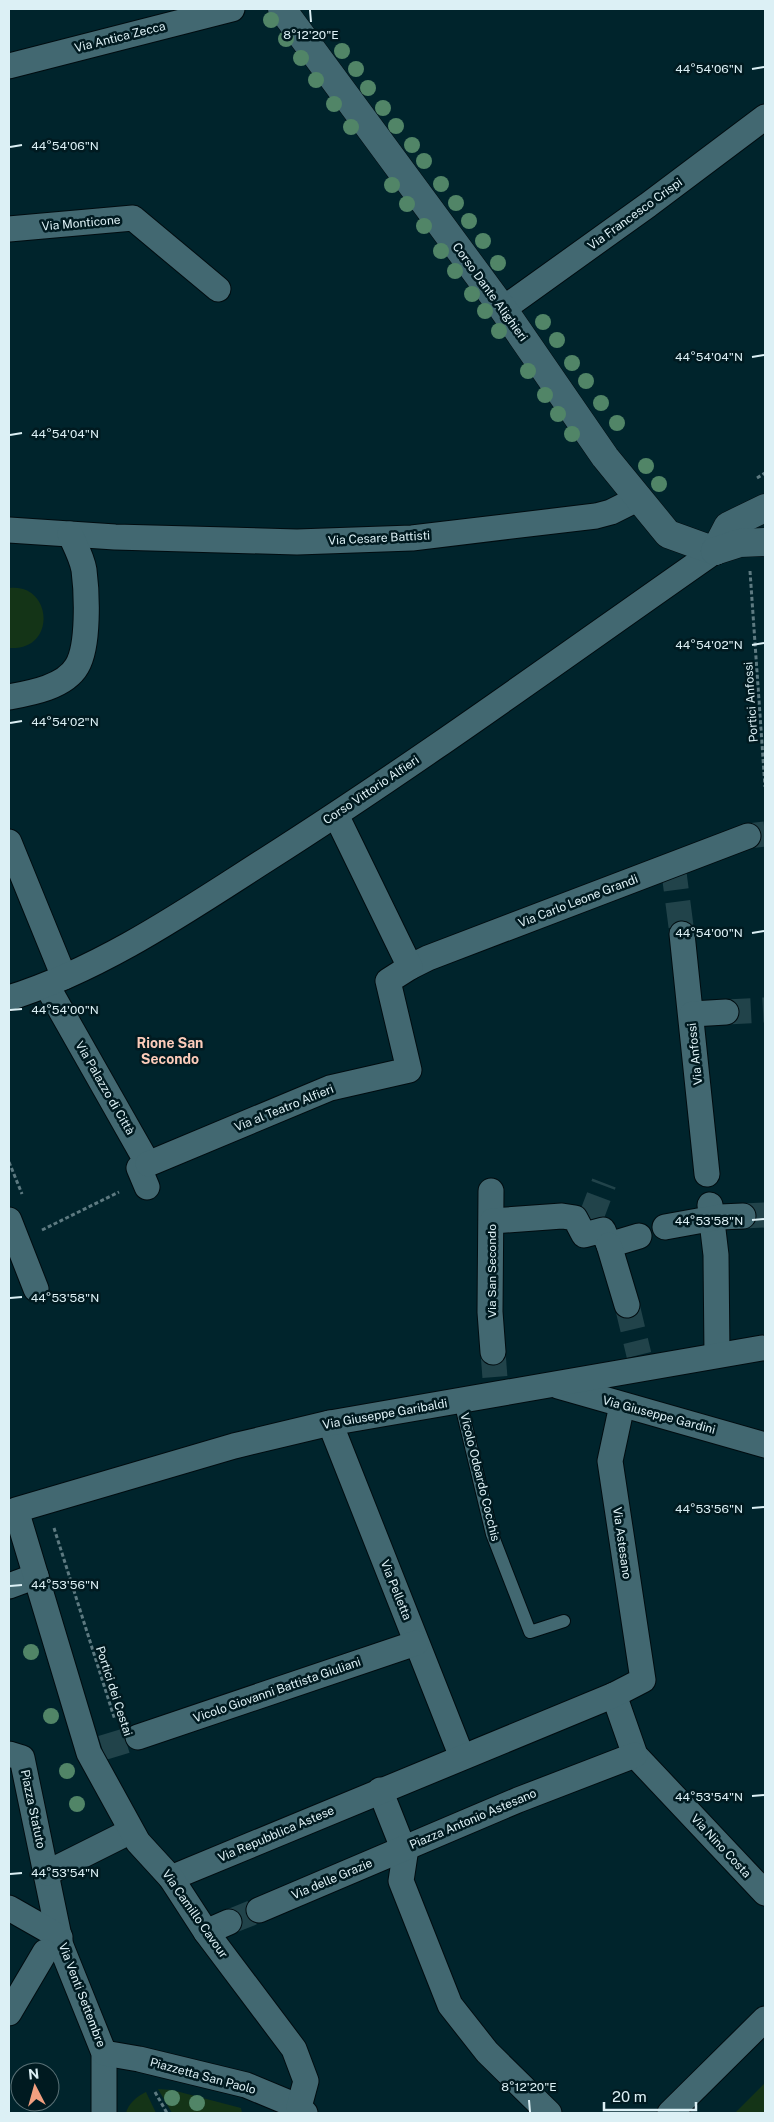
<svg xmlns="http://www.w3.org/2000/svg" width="774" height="2122" font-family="'Public Sans',sans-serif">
<rect width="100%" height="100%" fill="#00242c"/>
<!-- green -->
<g fill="#143417">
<path d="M9 588C52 582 58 651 9 648Z"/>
<path d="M765 2083V2113H735Z"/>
<path d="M158 2089 172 2090 241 2108 242 2113H172Z"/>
<path d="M146 2092 156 2113H126C128 2104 137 2096 146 2092Z"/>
</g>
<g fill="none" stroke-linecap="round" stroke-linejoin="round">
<!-- street-tunnel -->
<g stroke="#21434a" stroke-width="25" stroke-dasharray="25 12" stroke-linecap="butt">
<path d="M748 836 765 834"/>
<path d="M673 865 682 934"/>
<path d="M726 1012 765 1010"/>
<path d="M743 1216 765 1215"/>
<path d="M590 1220 604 1183"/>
<path d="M627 1305 639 1355"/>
<path d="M493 1352 495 1378"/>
<path d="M102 1748 138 1737"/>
<path d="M229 1922 259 1910"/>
</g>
<defs>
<path id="lane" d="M460 1401 492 1534 530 1632 564 1621"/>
<g id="street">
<path d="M9 66 232 9"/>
<path d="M9 229 133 218 218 289"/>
<path d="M503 309 648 205 765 117"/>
<path d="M9 530 115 537 297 542 412 538 596 516 611 512 639 498"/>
<path d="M9 697C31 693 65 687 77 666 89 646 87 593 84 570 82 558 75 545 70 534"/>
<path d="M9 842 64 977"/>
<path d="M682 934 707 1174"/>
<path d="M410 967 428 958 748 836"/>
<path d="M47 986 148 1164 139 1168 147 1187"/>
<path d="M9 998C101 969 183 913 264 861 418 763 566 655 715 551"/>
<path d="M692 1014 726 1012"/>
<path d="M148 1164 330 1088 409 1070 388 981 410 967 336 815"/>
<path d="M491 1191 490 1312 493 1352"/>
<path d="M710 1205 716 1255 717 1354"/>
<path d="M9 1220 36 1289"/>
<path d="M492 1221 562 1216 575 1218 584 1235 603 1230 609 1245 639 1236"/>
<path d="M665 1227 720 1217 743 1216"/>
<path d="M609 1245 627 1305"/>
<path d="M558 1386 765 1445"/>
<path d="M330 1423 462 1757"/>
<path d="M9 1586 36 1576"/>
<path d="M614 1695 635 1755 765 1893"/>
<path d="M138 1737 416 1643"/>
<path d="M9 1754 22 1758 61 1946 104 2053V2113"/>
<path d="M380 1790 403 1848H406"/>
<path d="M406 1848 401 1881 450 2005 487 2052 549 2113"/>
<path d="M47 1873 131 1831"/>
<path d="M171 1878 614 1695 643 1680 610 1461 622 1405"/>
<path d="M9 1908 60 1937"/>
<path d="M259 1910 518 1800 635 1755"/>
<path d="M206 1932 229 1922"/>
<path d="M9 2013 45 1952"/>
<path d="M104 2053 139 2059 246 2085 299 2107 305 2113"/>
<path d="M299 2107 306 2081 294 2049 206 1932 171 1878 138 1842 89 1753 16 1510 234 1446 330 1423 762 1348"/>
<path d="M670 2113 765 2019"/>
</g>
<g id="secondary">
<path d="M282 9 503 309 605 457 668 534 715 551"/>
<path d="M715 551 728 526 765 508"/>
<path d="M715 551 740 543 765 542"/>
</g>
</defs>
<!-- lane casing -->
<use href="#lane" stroke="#000c10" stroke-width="14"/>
<!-- street casing -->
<use href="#street" stroke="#000c10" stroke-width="27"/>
<!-- secondary casing -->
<use href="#secondary" stroke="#000c10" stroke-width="29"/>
<!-- path -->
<g stroke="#5d7a81" stroke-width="3" stroke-dasharray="4 2.5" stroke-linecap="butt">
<path d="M757 478 765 473"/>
<path d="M750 571 765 787"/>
<path d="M9 1162 22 1194"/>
<path d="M42 1230 119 1192"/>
<path d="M54 1528 115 1720"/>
<path d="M155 2092 167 2113"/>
</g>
<!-- lane -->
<use href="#lane" stroke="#426871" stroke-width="12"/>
<!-- street -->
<use href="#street" stroke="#426871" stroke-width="25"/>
<!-- secondary -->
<use href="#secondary" stroke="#426871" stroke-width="28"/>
</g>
<!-- trees -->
<g fill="#518567">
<circle cx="271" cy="20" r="8"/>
<circle cx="286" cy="39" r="8"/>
<circle cx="342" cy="51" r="8"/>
<circle cx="301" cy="58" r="8"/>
<circle cx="356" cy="69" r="8"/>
<circle cx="316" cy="80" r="8"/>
<circle cx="368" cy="88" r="8"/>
<circle cx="334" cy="104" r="8"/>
<circle cx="383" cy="108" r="8"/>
<circle cx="396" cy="126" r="8"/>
<circle cx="351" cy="127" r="8"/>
<circle cx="412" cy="145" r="8"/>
<circle cx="424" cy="161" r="8"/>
<circle cx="441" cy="184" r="8"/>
<circle cx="392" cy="185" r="8"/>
<circle cx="456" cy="203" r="8"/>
<circle cx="407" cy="204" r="8"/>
<circle cx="469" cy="221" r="8"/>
<circle cx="424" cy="226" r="8"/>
<circle cx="483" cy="241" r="8"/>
<circle cx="441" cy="251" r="8"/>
<circle cx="498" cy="263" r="8"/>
<circle cx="455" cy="271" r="8"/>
<circle cx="472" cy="294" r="8"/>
<circle cx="485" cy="311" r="8"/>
<circle cx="543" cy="322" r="8"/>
<circle cx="499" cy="331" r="8"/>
<circle cx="557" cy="340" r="8"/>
<circle cx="572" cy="363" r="8"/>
<circle cx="528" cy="371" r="8"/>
<circle cx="586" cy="381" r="8"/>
<circle cx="545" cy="395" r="8"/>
<circle cx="601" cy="403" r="8"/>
<circle cx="558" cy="414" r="8"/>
<circle cx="617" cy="423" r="8"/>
<circle cx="572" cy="434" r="8"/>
<circle cx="646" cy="466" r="8"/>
<circle cx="659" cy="484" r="8"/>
<circle cx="31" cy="1652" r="8"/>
<circle cx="51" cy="1716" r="8"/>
<circle cx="67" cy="1771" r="8"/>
<circle cx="77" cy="1804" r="8"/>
<circle cx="172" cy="2098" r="8"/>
<circle cx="197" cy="2103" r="8"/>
</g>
<!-- ticks -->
<path fill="none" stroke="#dcf0f5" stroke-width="2" d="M310 10 311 22M752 69 764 67M10 147 22 145M752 357 764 355M10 435 22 433M752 645 764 643M10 723 22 721M752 933 764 931M10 1010 22 1009M752 1220 764 1219M10 1298 22 1297M752 1508 764 1507M10 1586 22 1585M752 1796 764 1795M10 1874 22 1873M529 2100 530 2112"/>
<g text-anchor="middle" stroke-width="5" stroke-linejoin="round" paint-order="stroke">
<!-- street labels -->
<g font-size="12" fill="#dcf0f5" stroke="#001a20">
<text transform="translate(120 37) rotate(-14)" y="4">Via Antica Zecca</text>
<text transform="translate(635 214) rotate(-36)" y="4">Via Francesco Crispi</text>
<text transform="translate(81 223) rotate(-5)" y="4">Via Monticone</text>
<text transform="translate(490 292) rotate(54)" y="4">Corso Dante Alighieri</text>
<text transform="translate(379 538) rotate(-3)" y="4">Via Cesare Battisti</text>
<text transform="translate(751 702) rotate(-94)" y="4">Portici Anfossi</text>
<text transform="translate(371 790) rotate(-34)" y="4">Corso Vittorio Alfieri</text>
<text transform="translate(578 901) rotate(-21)" y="4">Via Carlo Leone Grandi</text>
<text transform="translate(695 1054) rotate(-96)" y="4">Via Anfossi</text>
<text transform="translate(105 1088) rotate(60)" y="4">Via Palazzo di Città</text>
<text transform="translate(284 1108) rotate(-22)" y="4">Via al Teatro Alfieri</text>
<text transform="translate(492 1271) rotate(-90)" y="4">Via San Secondo</text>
<text transform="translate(385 1414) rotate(-10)" y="4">Via Giuseppe Garibaldi</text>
<text transform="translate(659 1415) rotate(15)" y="4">Via Giuseppe Gardini</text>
<text transform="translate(480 1477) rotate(76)" y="4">Vicolo Odoardo Cocchis</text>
<text transform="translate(622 1543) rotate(82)" y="4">Via Astesano</text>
<text transform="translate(396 1590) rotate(68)" y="4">Via Pelletta</text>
<text transform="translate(277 1690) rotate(-19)" y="4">Vicolo Giovanni Battista Giuliani</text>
<text transform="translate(114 1691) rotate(72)" y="4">Portici dei Cestai</text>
<text transform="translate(33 1809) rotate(78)" y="4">Piazza Statuto</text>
<text transform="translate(473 1819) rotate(-23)" y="4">Piazza Antonio Astesano</text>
<text transform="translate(276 1834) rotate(-23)" y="4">Via Repubblica Astese</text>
<text transform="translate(721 1846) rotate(47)" y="4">Via Nino Costa</text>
<text transform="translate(332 1879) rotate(-23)" y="4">Via delle Grazie</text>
<text transform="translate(195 1914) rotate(55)" y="4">Via Camillo Cavour</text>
<text transform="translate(82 1995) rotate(69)" y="4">Via Venti Settembre</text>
<text transform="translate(203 2076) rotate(15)" y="4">Piazzetta San Paolo</text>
</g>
<!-- neighbourhood labels -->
<g font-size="14" font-weight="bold" fill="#fcccba" stroke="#001a20">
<text x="170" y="1048">Rione San<tspan x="170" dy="16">Secondo</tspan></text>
</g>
</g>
<g font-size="12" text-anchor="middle" fill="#dcf0f5" stroke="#001a20" stroke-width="5" stroke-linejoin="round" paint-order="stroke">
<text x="311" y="39">8°12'20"E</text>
<text x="709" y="73">44°54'06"N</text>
<text x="65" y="150">44°54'06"N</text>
<text x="709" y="361">44°54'04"N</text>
<text x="65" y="438">44°54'04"N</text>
<text x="709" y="649">44°54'02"N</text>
<text x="65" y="726">44°54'02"N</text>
<text x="709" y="937">44°54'00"N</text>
<text x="65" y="1014">44°54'00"N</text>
<text x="709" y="1225">44°53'58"N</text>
<text x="65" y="1302">44°53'58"N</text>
<text x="709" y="1513">44°53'56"N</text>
<text x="65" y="1589">44°53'56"N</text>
<text x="709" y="1801">44°53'54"N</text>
<text x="65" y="1877">44°53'54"N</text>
<text x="529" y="2091">8°12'20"E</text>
</g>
<!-- border -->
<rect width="774" height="2122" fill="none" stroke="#dcf0f5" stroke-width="20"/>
<!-- north arrow -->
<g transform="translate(35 2087) rotate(354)"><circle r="24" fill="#001a20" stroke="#587075"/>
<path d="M0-4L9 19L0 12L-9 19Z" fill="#f2a080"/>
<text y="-8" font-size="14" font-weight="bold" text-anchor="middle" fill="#dcf0f5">N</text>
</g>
<!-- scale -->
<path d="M604 2102v8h92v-8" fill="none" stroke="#dcf0f5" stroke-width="2.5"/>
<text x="612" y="2102" font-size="15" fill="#dcf0f5" stroke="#001a20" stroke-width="4" paint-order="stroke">20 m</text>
</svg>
